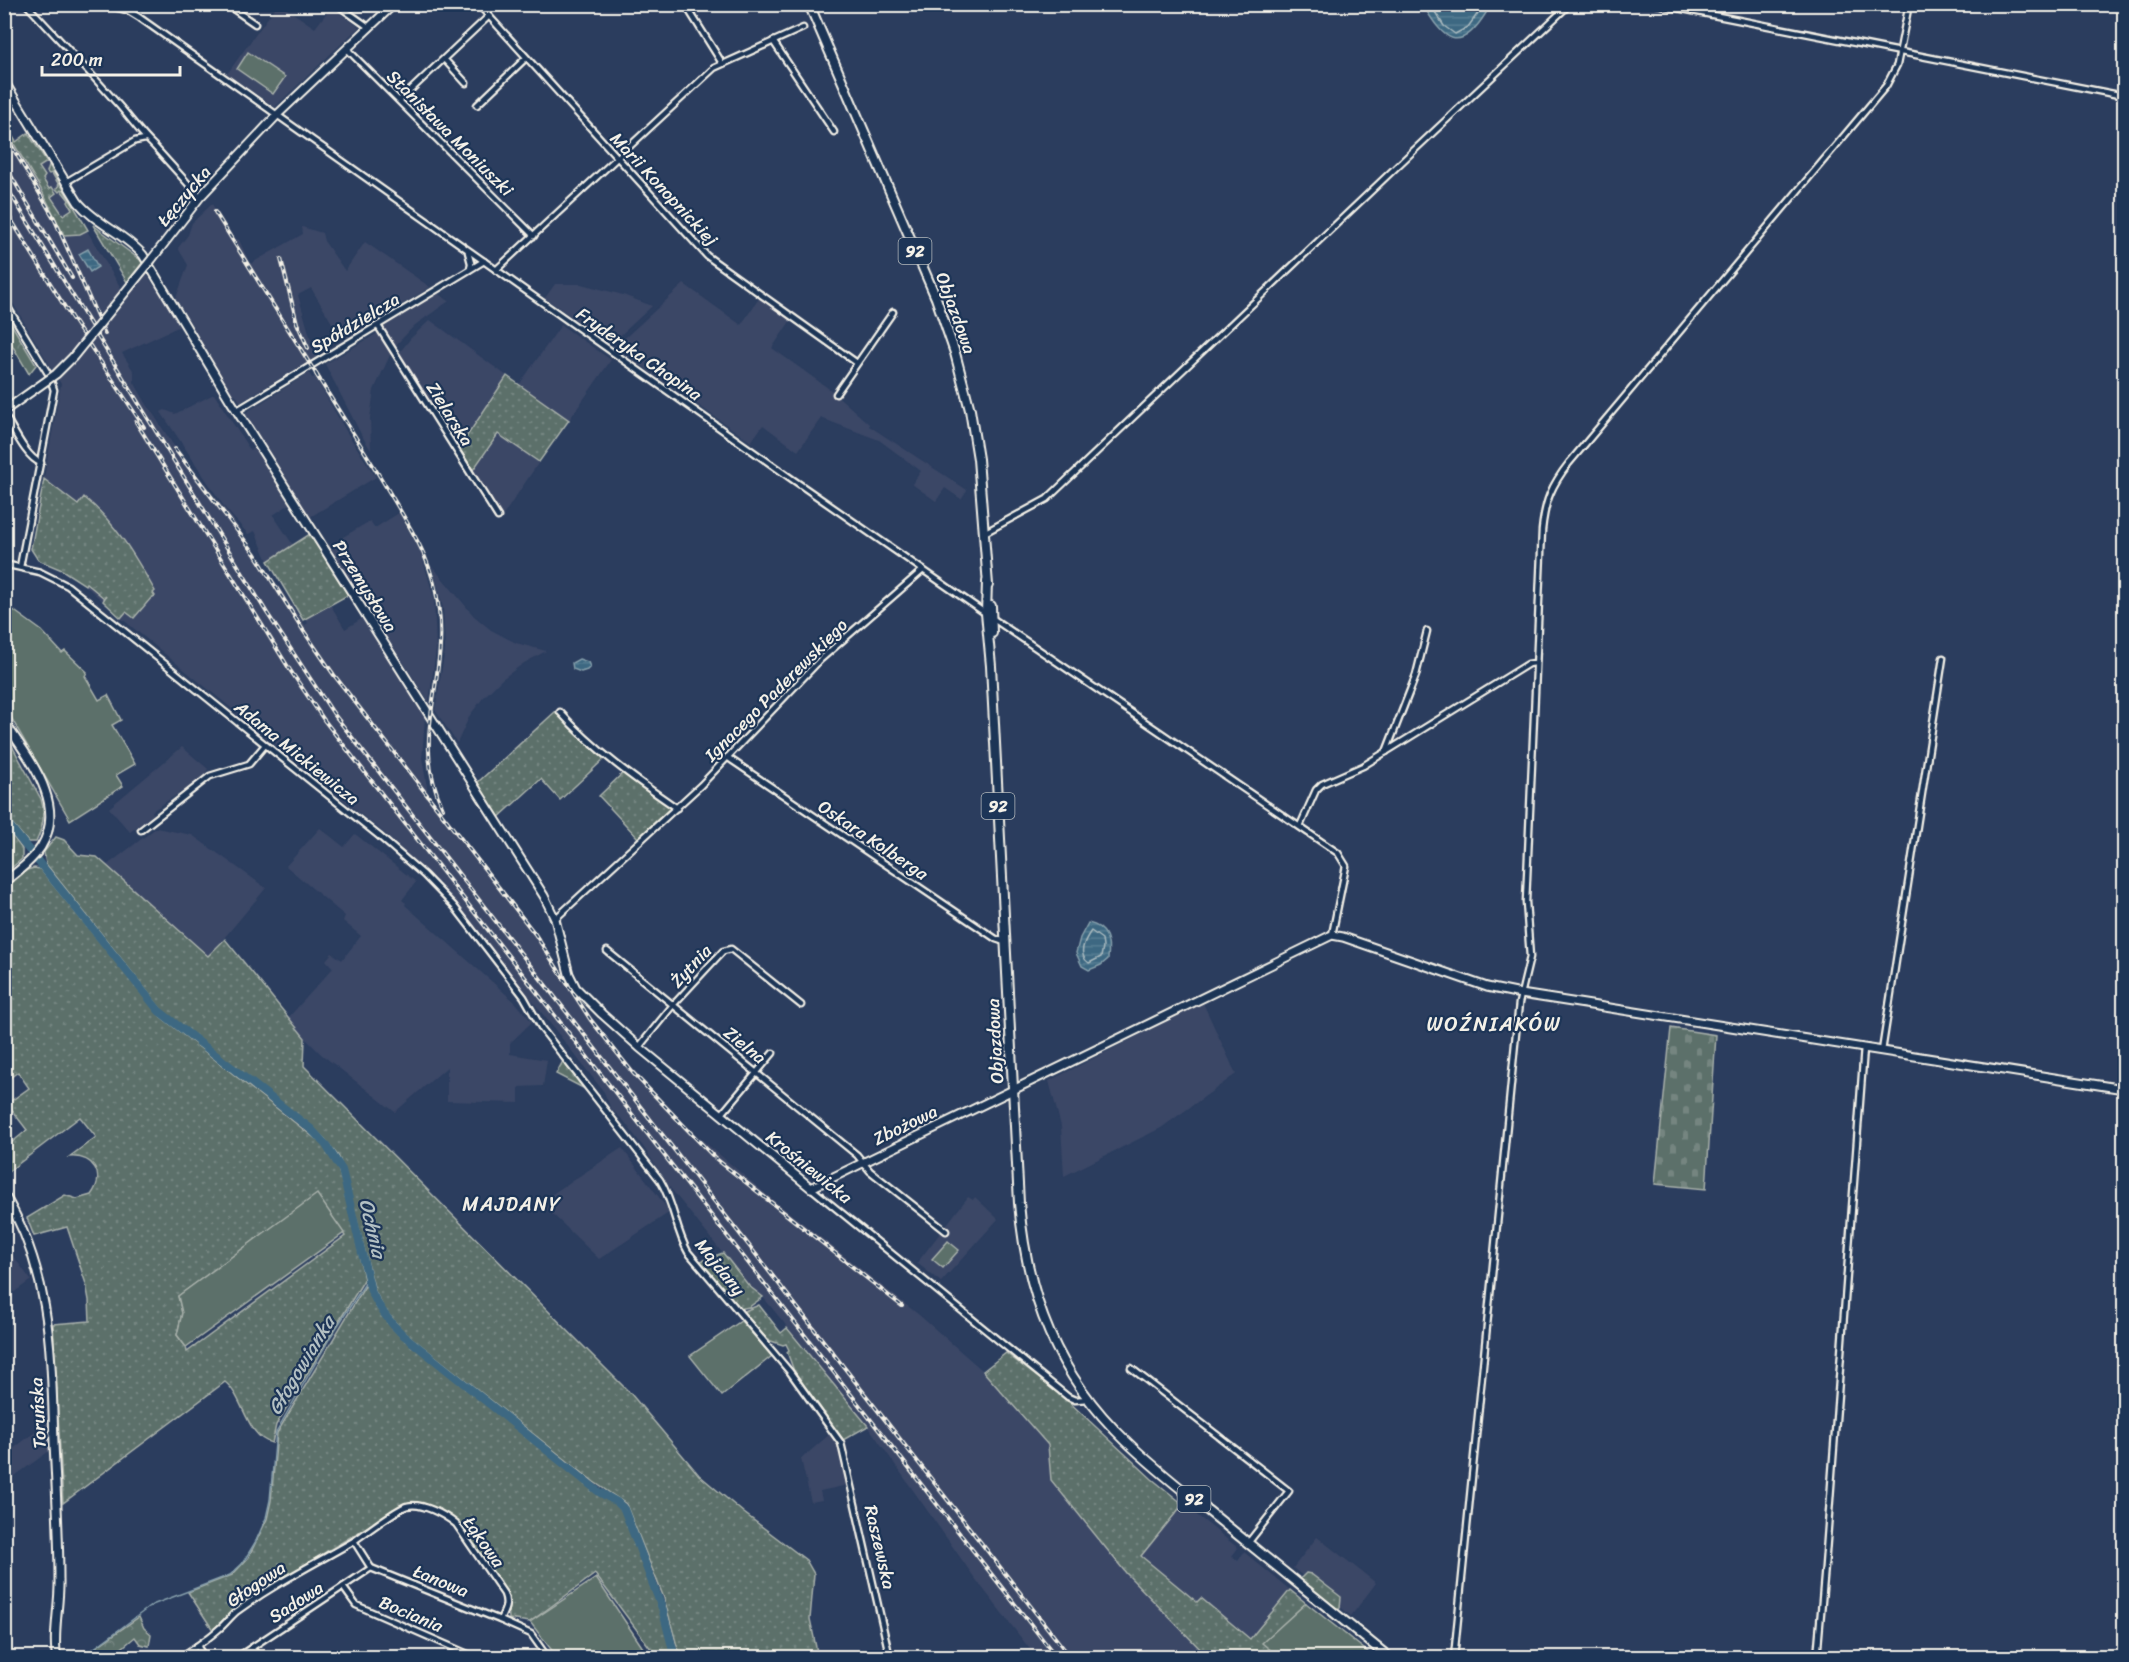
<svg xmlns="http://www.w3.org/2000/svg" width="2129" height="1662" font-family="Sriracha,sans-serif">
<defs>
<pattern id="grass-dots" width="8" height="8" patternUnits="userSpaceOnUse" patternTransform="scale(1.5)"><rect width="8" height="8" fill="#5c706b"/><path d="M2 2h.1M6 6h.1" fill="none" stroke="#748580" stroke-width="1.8" stroke-linecap="round"/></pattern>
<pattern id="forest-crowns" width="20" height="18" patternUnits="userSpaceOnUse" patternTransform="scale(1.5)"><rect width="20" height="18" fill="#5c706b"/><path d="M2 6a3 3 0 1 1 6 0M12 15a3 3 0 1 1 6 0" fill="none" stroke="#748580"/></pattern>
<pattern id="cemetery-stones" width="16" height="16" patternUnits="userSpaceOnUse" patternTransform="scale(1.5)"><rect width="16" height="16" fill="#5c706b"/><path d="M2 7V4a2 2 0 0 1 4 0v3zM10 15v-3a2 2 0 0 1 4 0v3z" fill="#748580"/></pattern>
<pattern id="water-rules" width="6" height="5" patternUnits="userSpaceOnUse" patternTransform="scale(1.5)"><rect width="6" height="5" fill="#3c6882"/><path d="M0 2.5h6" fill="none" stroke="#597e94"/></pattern>
</defs>
<rect width="100%" height="100%" fill="#2b3d5e"/>
<filter id="ink" filterUnits="userSpaceOnUse"><feTurbulence type="fractalNoise" baseFrequency=".0167" numOctaves="2"/><feDisplacementMap in="SourceGraphic" scale="12" xChannelSelector="R" yChannelSelector="G"/><feConvolveMatrix kernelMatrix="1 2 1 2 8 2 1 2 1" color-interpolation-filters="sRGB"/></filter>
<g filter="url(#ink)">
<!-- built -->
<g fill="#3b4766">
<path d="M277 5H281L315 28 331 7 359 27 275 107 227 74Z"/>
<path d="M4 122 15 140 28 133 31 136 122 290 143 267 154 286H157L180 326 122 353 134 372V382L146 403 172 443 232 518 305 625 308 623 305 619 330 604 345 629 363 618 425 716 422 758 428 793 542 941 572 990 611 1043 647 1085 694 1133 767 1195 919 1315 990 1377 1048 1445 1051 1480 1126 1573 1208 1657H1036L974 1577 868 1426 763 1297 749 1286 671 1189 644 1148 624 1121 611 1109 604 1092 439 882H437L384 833 121 618 87 587 62 570 38 560 31 549 61 384 5 290Z"/>
<path d="M212 204 234 240 237 239 239 240 250 264 303 234 302 227 322 233 324 241 345 271 365 242 430 287 348 338 340 325 335 328 311 288 298 295 316 357 240 402 235 394 233 395 176 298 188 265 178 248 188 235 192 223Z"/>
<path d="M555 284H581L623 295 652 306 611 344 545 298Z"/>
<path d="M684 284 741 325 760 297 791 320 772 348 832 391 869 424V426L967 490 961 499 945 488 936 501 912 484 921 471 879 440 821 418 798 451 763 425 751 442 615 347Z"/>
<path d="M437 293 449 301 415 325 395 346 383 326Z"/>
<path d="M430 320 507 376 459 448 399 353 411 338Z"/>
<path d="M561 325 611 360 569 420 519 385Z"/>
<path d="M378 333 391 353 374 390 370 418 371 450 362 436 325 364Z"/>
<path d="M309 373 312 378 315 377 346 431 376 477 310 517 245 413Z"/>
<path d="M214 394 248 447 251 450 255 448 290 504 273 515 293 545 268 561 255 531 248 534 225 508 161 412 165 410 175 414Z"/>
<path d="M498 434 539 462 502 517 473 470Z"/>
<path d="M399 513 421 553 434 598 436 650 429 702 328 546 370 521 375 528Z"/>
<path d="M432 566 474 616 491 630 516 643 546 651 524 663 502 679 483 698 470 715 457 743 435 710 445 650 443 608Z"/>
<path d="M182 747 208 769 205 774 187 788 152 811 153 814 130 832 109 808Z"/>
<path d="M156 828 192 835 266 888 209 956 106 866Z"/>
<path d="M320 828 344 847 355 834 416 882 402 900 406 903 405 905 516 1003 532 1022 510 1043V1054L547 1060 543 1086 519 1087V1103L447 1101V1067L395 1112 321 1054 305 1038 288 1018 333 968 326 960 332 953 342 960 361 936 343 921 345 916 286 866Z"/>
<path d="M1203 1003 1236 1074 1161 1128 1064 1176 1061 1126 1049 1081Z"/>
<path d="M622 1148 670 1212 599 1259 540 1202Z"/>
<path d="M968 1197 973 1200 975 1197 998 1219 941 1282 917 1263Z"/>
<path d="M4 1244 31 1280 5 1299H4Z"/>
<path d="M51 1420 52 1449 12 1478 5 1468V1455Z"/>
<path d="M830 1434 839 1446 848 1485 820 1491 822 1500 811 1502 801 1459Z"/>
<path d="M1183 1504 1238 1548 1232 1556 1238 1561 1244 1552 1290 1590 1250 1639 1201 1598 1197 1602 1141 1556Z"/>
<path d="M1317 1537 1376 1583 1351 1616 1293 1568Z"/>
</g>
<!-- grass -->
<g fill="url(#grass-dots)" stroke="#a8b0aa" stroke-width="1.5" fill-rule="evenodd">
<path d="M28 133 47 162 39 167 45 176 43 179 49 189 52 187 56 193 51 197 63 215 72 209 68 202 69 200 61 190 59 192 56 189 59 185 52 173 49 174 47 172 49 165 88 230 80 234 64 235 41 189 11 139 13 137 16 142Z"/>
<path d="M93 225 143 262 127 282Z"/>
<path d="M507 376 569 420 539 462 498 434 473 470 459 448Z"/>
<path d="M44 479 78 505 84 497C116 523 135 556 155 591L153 593 155 596 151 598 134 618 126 612 121 618 103 601 106 596 104 598 86 583 85 585 62 570 38 560 31 549Z"/>
<path d="M310 534 348 595 303 620 268 561Z"/>
<path d="M556 711 572 729 606 757 560 800 541 779 498 818 477 783Z"/>
<path d="M5 733 41 799C46 814 43 828 36 842H28L5 815Z"/>
<path d="M624 772 672 806 638 838 599 796Z"/>
<path d="M5 826 22 849V859L5 873V856L9 848 5 842Z"/>
<path d="M56 837 64 840 78 855 97 857 208 956 225 939 305 1038 304 1066 631 1394 699 1475 744 1513 806 1560 814 1574 810 1619 817 1652 792 1658 680 1657 664 1598 626 1504 594 1482 402 1330 385 1310 375 1291 346 1177 339 1157 325 1139 310 1125 162 1010 46 864 44 852Z"/>
<path d="M34 868 40 869 161 1017 322 1144 337 1165 340 1175 353 1222 364 1280 276 1425 272 1443C246 1437 244 1397 225 1382L63 1503 53 1324 90 1321 89 1300 86 1284 67 1227 34 1236 27 1218 65 1195 77 1199 91 1195C106 1175 94 1155 69 1157L96 1137 80 1117 5 1174V1148L27 1130 7 1104 29 1088 18 1072 7 1080 5 1077V1001L9 997 4 990 5 889 27 870ZM317 1195 345 1236 187 1352 186 1347 177 1335 182 1313 178 1296Z"/>
<path d="M563 1061 585 1089 556 1074Z"/>
<path d="M723 1253 749 1286 763 1297 749 1307 739 1309 699 1260 701 1261Z"/>
<path d="M365 1286 369 1289 376 1307 395 1331 600 1495 614 1503 625 1514 642 1563 652 1584 673 1657H657L595 1574 530 1622 509 1619 508 1599 455 1520 449 1516 414 1502 403 1505 298 1569 226 1617 213 1630 188 1592 232 1575 248 1558 267 1519 271 1501 277 1433Z"/>
<path d="M759 1305 781 1333 787 1328 868 1426 843 1440 794 1371 787 1352 789 1350 786 1344 783 1345 768 1340 742 1312Z"/>
<path d="M1006 1353 1068 1401 1152 1479 1183 1504 1141 1556 1197 1602 1201 1598 1250 1639 1290 1590 1306 1603 1263 1643 1279 1657H1259L1253 1653 1248 1657H1208L1126 1573 1051 1480 1048 1445 983 1371Z"/>
<path d="M1306 1573 1311 1574 1341 1597 1340 1608H1334L1300 1579Z"/>
</g>
<!-- forest -->
<g fill="url(#forest-crowns)" stroke="#a8b0aa" stroke-width="1.5">
<path d="M4 312 36 365 29 374 5 333Z"/>
<path d="M139 1617 144 1628 151 1634 149 1646 140 1644 135 1637 111 1657H69L89 1652Z"/>
</g>
<!-- cemetery -->
<path fill="url(#cemetery-stones)" stroke="#a8b0aa" stroke-width="1.5" d="M1671 1028 1716 1035 1706 1189 1655 1184Z"/>
<!-- garden -->
<g fill="#5c706b" stroke="#a8b0aa" stroke-width="1.5">
<path d="M248 52 285 77 273 94 237 69Z"/>
<path d="M5 604 42 631 62 653 65 651 87 672 85 676 99 700 108 695 121 720 112 725 135 764 116 775 123 786 70 820 5 707Z"/>
<path d="M317 1194 344 1233 186 1347 177 1335 182 1313 178 1296Z"/>
<path d="M948 1241 959 1250 943 1268 932 1259Z"/>
<path d="M741 1321 772 1356 722 1396 690 1356Z"/>
<path d="M596 1578 649 1657H557L530 1622Z"/>
<path d="M1306 1603 1374 1657H1279L1262 1643Z"/>
</g>
<!-- water -->
<g fill="url(#water-rules)" stroke="#869fab" stroke-width="1.5">
<path d="M1423 5H1482L1486 13C1459 56 1444 40 1423 5Z"/>
<path d="M88 249 98 267 90 272 79 254Z"/>
<path d="M579 659 588 662 590 667 587 670 581 672 573 669 572 663Z"/>
<path d="M1088 923C1108 927 1110 942 1108 959L1101 965 1089 970 1082 966 1076 953 1080 938Z"/>
</g>
<g fill="none" stroke-linecap="round" stroke-linejoin="round">
<!-- shore -->
<g stroke="#aababf" stroke-width="1.5">
<path d="M1430 4 1444 26 1455 34 1468 27 1478 13 1477 4"/>
<path d="M1091 931 1102 939 1103 947 1101 957 1089 963C1077 955 1084 941 1091 931Z"/>
</g>
<!-- stream -->
<path stroke="#869fab" stroke-width="1.5" d="M81 1658 152 1605 230 1575 242 1564 256 1541 266 1518 270 1500 276 1432 331 1336 368 1279"/>
<!-- river -->
<path stroke="#3c6882" stroke-width="8" d="M4 819 159 1011 311 1129 326 1145 342 1170 371 1291C379 1308 388 1321 402 1334L599 1492 617 1502 624 1509 662 1608 675 1658"/>
<defs>
<g id="street">
<path d="M26 4C56 36 86 68 115 101 129 116 140 133 154 146L200 197"/>
<path d="M102 4 127 10 140 18 792 479 985 613"/>
<path d="M226 4 255 24"/>
<path d="M336 4 370 28"/>
<path d="M478 4 707 256 857 363"/>
<path d="M685 4 722 63"/>
<path d="M1657 4 2124 96"/>
<path d="M773 41 834 132"/>
<path d="M347 49 534 236"/>
<path d="M444 59 466 83"/>
<path d="M400 100 489 16"/>
<path d="M477 105 526 58"/>
<path d="M66 182 135 141 145 139"/>
<path d="M468 252 471 263 470 269"/>
<path d="M496 270 714 68 803 28"/>
<path d="M4 301 49 375 54 390 20 567"/>
<path d="M378 326 498 517"/>
<path d="M836 394 893 312"/>
<path d="M236 411 484 261"/>
<path d="M4 414C13 428 26 458 41 463"/>
<path d="M984 533 1047 499 1409 155 1570 4"/>
<path d="M4 564 40 572 68 586 379 836 424 875 454 906 524 997 542 1029 660 1180C674 1203 675 1229 688 1252L790 1372 841 1443 890 1658"/>
<path d="M992 618 1338 853 1346 866 1332 935"/>
<path d="M560 712C593 749 636 780 677 808"/>
<path d="M1386 752 1416 675 1427 631"/>
<path d="M727 757 996 939 1005 942"/>
<path d="M1300 826 1316 790 1322 784 1363 766 1528 664 1535 663"/>
<path d="M141 830 210 776 249 764 265 745"/>
<path d="M555 919 701 785 821 659 923 570"/>
<path d="M607 951 857 1155 870 1171 946 1231"/>
<path d="M639 1047 673 1005 723 951 731 949 801 1005"/>
<path d="M1882 1051 1943 658"/>
<path d="M721 1115 773 1053"/>
<path d="M811 1188 1068 1397 1075 1400 1088 1399"/>
<path d="M1131 1368 1289 1491 1248 1543"/>
<path d="M371 1568 354 1541C364 1534 398 1508 407 1506 422 1502 445 1515 456 1524L504 1594C508 1604 505 1610 500 1620L531 1634 548 1658"/>
<path d="M371 1568 500 1620"/>
<path d="M343 1587 356 1605 477 1658"/>
<path d="M197 1646 205 1658"/>
<path d="M251 1648 260 1658"/>
<path d="M179 1658C193 1649 208 1639 220 1628 226 1623 230 1617 236 1612 274 1584 314 1564 354 1541"/>
<path d="M236 1658 371 1568"/>
<path d="M1454 1658 1519 1003 1530 957 1526 902 1542 530C1545 501 1551 486 1569 463L1886 86 1897 65 1909 4"/>
<path d="M1817 1658 1825 1566 1864 1048"/>
</g>
<g id="secondary">
<path d="M4 81 78 202C96 224 125 234 143 255L230 400 544 896 555 919 569 974 576 988 602 1014 639 1047 811 1188 1332 935 1343 937 1487 987 1521 994 2124 1089"/>
<path d="M152 259 200 197 278 114 394 4"/>
<path d="M4 721C27 757 68 803 41 847 32 861 17 872 4 882"/>
<path d="M4 1194C52 1273 51 1354 54 1443 56 1488 59 1534 59 1580 60 1602 52 1638 57 1658"/>
</g>
<g id="primary">
<path d="M809 4 936 298 955 353 970 410 978 459 988 585"/>
<path d="M987 582 986 613 991 666 1019 1203C1027 1298 1057 1375 1126 1441 1158 1472 1193 1498 1227 1526 1281 1570 1336 1614 1390 1658"/>
<path d="M991 606 992 633"/>
</g>
</defs>
<!-- street casing -->
<use href="#street" stroke="#f4f1e8" stroke-width="9"/>
<!-- secondary casing -->
<use href="#secondary" stroke="#f4f1e8" stroke-width="11"/>
<!-- primary casing -->
<use href="#primary" stroke="#f4f1e8" stroke-width="12"/>
<!-- street -->
<use href="#street" stroke="#1d3557" stroke-width="4.5"/>
<!-- secondary -->
<use href="#secondary" stroke="#1d3557" stroke-width="7"/>
<!-- primary -->
<use href="#primary" stroke="#1d3557" stroke-width="8"/>
<defs>
<g id="rail">
<path d="M4 133 54 218 105 334"/>
<path d="M4 164 72 278"/>
<path d="M4 183 267 613 333 713 1071 1658"/>
<path d="M4 208 71 317 144 427"/>
<path d="M215 212 320 380"/>
<path d="M281 259 297 323 308 348"/>
<path d="M316 374C340 413 365 451 388 490 412 531 434 562 439 611 448 681 409 738 443 808"/>
<path d="M136 422 290 670 324 720 1057 1658"/>
<path d="M175 449 255 554 303 630 334 675 535 934 590 1019 633 1073 715 1158 902 1306"/>
</g>
</defs>
<!-- rail casing -->
<use href="#rail" stroke="#f4f1e8" stroke-width="4"/>
<!-- rail -->
<use href="#rail" stroke="#1d3557" stroke-width="1.5" stroke-dasharray="4.5" stroke-linecap="butt"/>
<defs>
<path id="secondary-bridge" d="M4 411 56 374 73 357 152 259"/>
</defs>
<!-- secondary-bridge casing -->
<use href="#secondary-bridge" stroke="#f4f1e8" stroke-width="11" stroke-linecap="butt"/>
<!-- secondary-bridge -->
<use href="#secondary-bridge" stroke="#1d3557" stroke-width="7"/>
</g>
</g>
<g text-anchor="middle" stroke-width="4.5" stroke-linejoin="round" paint-order="stroke">
<!-- shield labels -->
<g fill="#1d3557" stroke="#b4b9bc" stroke-width="1.5">
<rect x="898.5" y="238" width="33" height="26" rx="4.5"/>
<rect x="981.5" y="793" width="33" height="26" rx="4.5"/>
<rect x="1177.5" y="1486" width="33" height="26" rx="4.5"/>
</g>
<g font-size="16" font-weight="bold" fill="#f4f1e8">
<text x="915" y="257">92</text>
<text x="998" y="812">92</text>
<text x="1194" y="1505">92</text>
</g>
<!-- street labels -->
<g font-size="18" fill="#f4f1e8" stroke="#1d3557">
<text transform="translate(450 133) rotate(45)" y="6">Stanisława Moniuszki</text>
<text transform="translate(664 189) rotate(47)" y="6">Marii Konopnickiej</text>
<text transform="translate(184 196) rotate(-50)" y="6">Łęczycka</text>
<text transform="translate(956 313) rotate(70)" y="6">Objazdowa</text>
<text transform="translate(355 323) rotate(-31)" y="6">Spółdzielcza</text>
<text transform="translate(639 354) rotate(35)" y="6">Fryderyka Chopina</text>
<text transform="translate(450 414) rotate(58)" y="6">Zielarska</text>
<text transform="translate(365 586) rotate(58)" y="6">Przemysłowa</text>
<text transform="translate(776 690) rotate(-45)" y="6">Ignacego Paderewskiego</text>
<text transform="translate(297 753) rotate(39)" y="6">Adama Mickiewicza</text>
<text transform="translate(873 840) rotate(34)" y="6">Oskara Kolberga</text>
<text transform="translate(691 966) rotate(-47)" y="6">Żytnia</text>
<text transform="translate(995 1041) rotate(-93)" y="6">Objazdowa</text>
<text transform="translate(745 1045) rotate(39)" y="6">Zielna</text>
<text transform="translate(905 1125) rotate(-26)" y="6">Zbożowa</text>
<text transform="translate(809 1167) rotate(39)" y="6">Krośniewicka</text>
<text transform="translate(720 1267) rotate(51)" y="6">Majdany</text>
<text transform="translate(38 1413) rotate(-93)" y="6">Toruńska</text>
<text transform="translate(484 1542) rotate(55)" y="6">Łąkowa</text>
<text transform="translate(880 1547) rotate(77)" y="6">Raszewska</text>
<text transform="translate(441 1581) rotate(22)" y="6">Łanowa</text>
<text transform="translate(256 1584) rotate(-34)" y="6">Głogowa</text>
<text transform="translate(296 1602) rotate(-33)" y="6">Sadowa</text>
<text transform="translate(411 1614) rotate(23)" y="6">Bociania</text>
</g>
<!-- neighbourhood labels -->
<g font-size="20" letter-spacing="1.5" fill="#f4f1e8" stroke="#1d3557">
<text x="512" y="1211">MAJDANY</text>
</g>
<!-- water labels -->
<g font-size="20" font-style="italic" fill="#b4c1c4" stroke="#1d3557">
<text transform="translate(373 1228) rotate(77)" y="7">Ochnia</text>
<text transform="translate(301 1365) rotate(-59)" y="7">Głogowianka</text>
</g>
<!-- quarter labels -->
<g font-size="21" letter-spacing="1.5" fill="#f4f1e8" stroke="#1d3557">
<text x="1494" y="1031">WOŹNIAKÓW</text>
</g>
</g>
<!-- margin -->
<rect width="2129" height="1662" fill="none" stroke="#1d3557" stroke-width="24"/>
<rect x="12" y="12" width="2105" height="1638" fill="none" stroke="#f4f1e8" stroke-width="2" filter="url(#ink)"/>
<!-- scale -->
<path d="M42 66v9h138v-9" fill="none" stroke="#f4f1e8" stroke-width="3"/>
<text x="51" y="66" font-size="18" fill="#f4f1e8" stroke="#1d3557" stroke-width="4.5" paint-order="stroke">200 m</text>
</svg>
